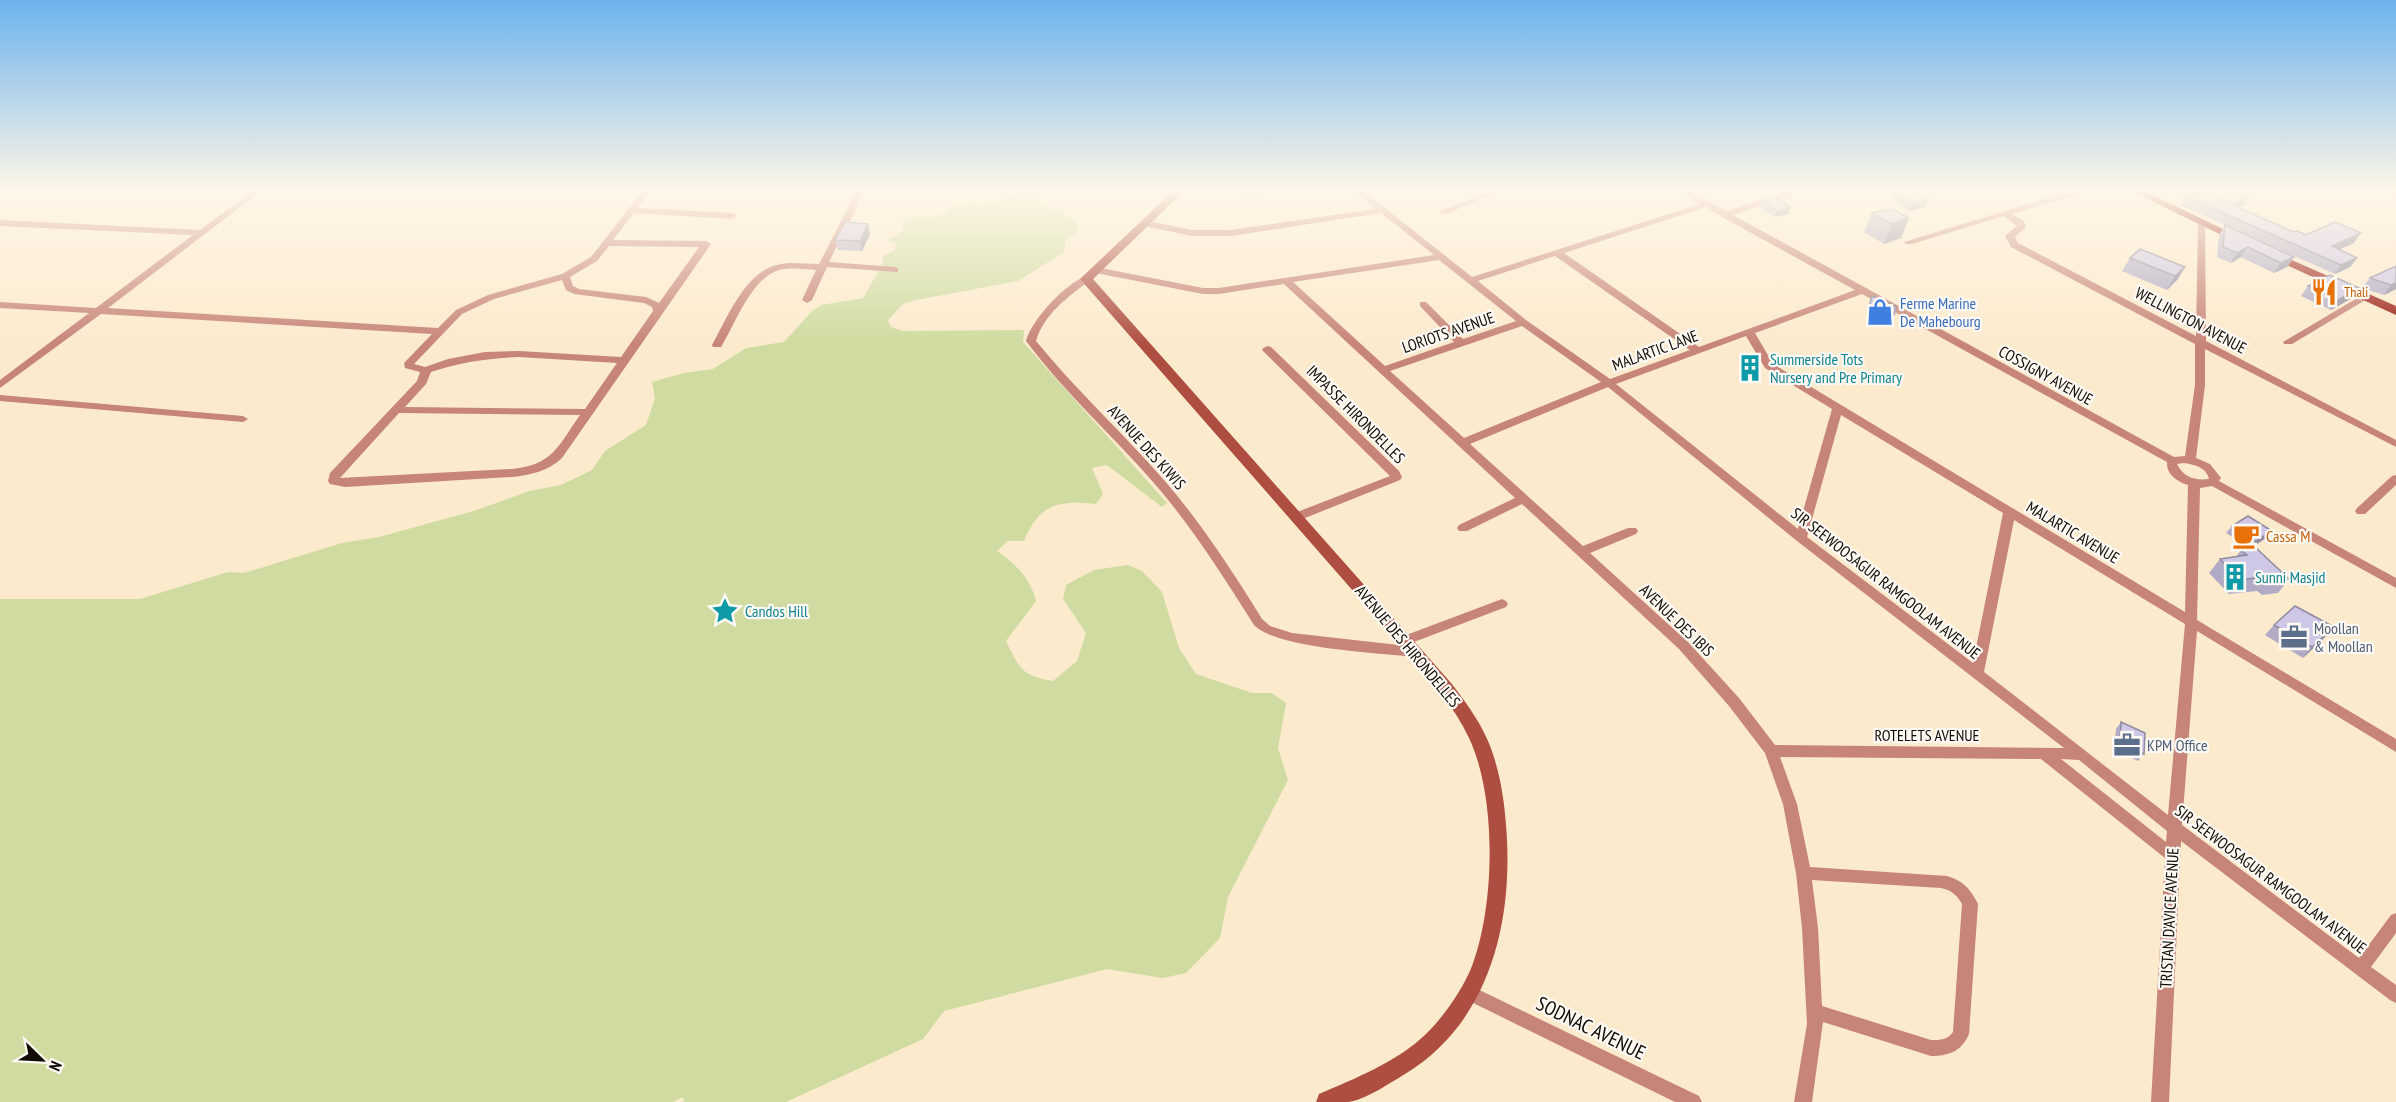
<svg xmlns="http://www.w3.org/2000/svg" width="2396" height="1102" font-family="'PT Sans Narrow',sans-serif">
<rect width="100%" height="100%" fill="#fceacd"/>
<!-- green -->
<path fill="#cfdba0" d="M1016 192H1030C1043 214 1069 206 1079 228L1074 235 1066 238 1064 252 1018 281 916 300 903 304 888 320 891 327 903 331 1024 330 1023 342 1167 503 1162 507 1107 465 1092 468 1103 494 1096 504C1058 500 1039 504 1024 541H1008L997 551C1015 563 1031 579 1036 601L1006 641C1020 669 1021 675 1053 681L1077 661 1086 633 1063 599 1066 585 1094 570 1128 565 1142 571 1162 592 1179 648 1196 674 1252 693H1272L1286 703 1278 748 1288 780 1228 897 1220 938 1186 973 1163 978 1107 969 944 1011 923 1039 786 1102H684L683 1097 673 1102H0V599H140L228 572 244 573 342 543 379 537 477 510 529 491 561 485 592 470 605 451 646 425 655 398 652 382 684 373 713 369 746 348 784 342 812 311 821 305 863 298 883 263V256L894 251 896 244 888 240 904 230 902 224 908 217H933L944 214 952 207 1000 202Z"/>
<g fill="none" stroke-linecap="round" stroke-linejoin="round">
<!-- minor -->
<g fill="#c78478" fill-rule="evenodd">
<path d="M251 192H260L108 308 438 328 456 310 488 295 562 274 591 257 642 192H650L638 208 733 213 737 216 733 219 634 213 613 240 706 241 711 244 562 458C548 471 531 475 512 477L345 487 330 484 328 481 330 473 417 381 420 372 405 368 404 363 432 334 101 314 0 388V380L89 313 0 308V302L96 308 193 235 0 226V220L200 230ZM609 246 699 247 659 303 646 297 579 289 573 286 570 277 597 261ZM562 280 566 290 574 294 644 303 652 307 653 311 621 357 519 351 485 352 448 359 425 367 414 364 462 314 494 299ZM519 357 617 363 585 409 405 407 426 384 431 372C460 362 488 358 519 357ZM399 413 580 415C558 446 553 465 512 469L340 478Z"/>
<path d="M856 192H864L829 262 895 267 898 268V272L827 267 812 300 807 303 802 300 816 270C804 269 791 267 779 270 751 278 735 325 721 347H713L712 345C728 317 745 270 781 264 793 262 806 264 819 264Z"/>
<path d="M1356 192H1365L1472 277 1700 204 1681 192H1691L1727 211 1783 192H1795L1794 194 1733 215 2174 457 2185 456 2195 385V344L2011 247 2005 236 2017 226 2004 216 1912 244H1906L1904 242 2067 192H2079L2078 194 2012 214 2024 221 2026 227 2015 237 2018 243 2196 336 2198 222 2202 219 2205 220 2206 341 2396 440V447L2205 349V385L2196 458 2210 464 2221 478 2219 481 2396 578V588L2212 486 2200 488 2197 620 2396 739V752L2197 631 2182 825 2359 958 2391 915 2396 913V933L2371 967 2396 985V1003L2390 1000 2181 841 2169 1102H2151L2165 858 2041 759 1780 757 1797 804 1810 867 1947 876C1963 881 1970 888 1978 904L1969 1034C1962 1051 1949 1056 1931 1056L1823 1022 1812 1102H1794L1807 1024 1802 928 1796 873 1783 804 1765 753 1729 706 1679 649 1522 504 1467 531H1459L1457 528 1459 525 1515 498 1284 284 1219 294H1203L1096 273 1091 270 1096 267 1203 288H1219L1434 255 1381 213 1231 236H1192L1144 226 1140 223 1144 220 1192 230H1231L1375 209ZM1706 207 1722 217 1855 290 1699 347 1564 253ZM1555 256 1690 350 1610 379 1526 320 1478 281ZM1439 260 1516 321 1463 339 1426 302H1420V306L1454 342 1385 366 1293 282ZM1862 294 2167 462C2166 474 2177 482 2188 485L2185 612 1773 364 1755 333ZM1522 326 1601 382 1464 438 1390 371ZM1746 336 1765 368 1832 409 1798 529 1616 384ZM1608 387 1797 541 2064 748 1775 745 1739 698 1689 643 1590 553 1636 534 1638 531 1636 528H1628L1583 546 1470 444ZM1841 415 2003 513 1973 663 1807 537ZM2183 463C2194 464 2207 468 2209 479 2195 481 2183 477 2177 464ZM2014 520 2185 624 2168 815 1984 672ZM2061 759 2079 760 2167 831 2166 842ZM1812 880 1941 888C1951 890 1957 895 1962 904L1953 1032C1947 1040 1941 1040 1931 1040L1822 1006 1818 928Z"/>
<path d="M1487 192H1498L1446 214 1439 212Z"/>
<path d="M2391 192H2396V195L2392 194Z"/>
<path d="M1086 276 1089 277V281C1068 297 1044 314 1036 341 1076 390 1122 432 1164 480 1201 523 1232 570 1262 619L1270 626 1292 633 1416 647 1421 649 1422 652 1421 655 1416 657C1380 653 1277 649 1254 625 1223 576 1192 527 1154 483 1112 435 1064 392 1026 341 1032 319 1065 284 1086 276Z"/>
<path d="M2364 294 2367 295V299L2292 344H2284L2283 342Z"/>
<path d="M1267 346 1271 347 1399 471 1402 477 1400 480 1300 520H1292L1290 517 1292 514 1390 476 1263 351 1262 349Z"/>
<path d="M0 395 243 416 248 419 243 422 0 401Z"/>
<path d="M2396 475V485L2365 514H2357L2355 511 2357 508 2392 476Z"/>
<path d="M1502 599 1506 601 1508 604 1506 607 1406 645 1401 643 1400 640 1401 637Z"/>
<path d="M1469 985 1699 1096 1702 1102H1675L1463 998 1461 993 1463 988Z"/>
</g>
<!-- secondary -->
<path fill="#ae4e40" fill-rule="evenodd" d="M1172 192H1183L1093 279 1451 683C1465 701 1479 720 1488 741 1499 767 1504 797 1506 825 1514 919 1491 1022 1405 1074 1392 1082 1363 1101 1348 1102 1338 1102 1327 1102 1316 1102L1319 1094C1356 1078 1397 1062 1426 1034 1443 1018 1464 987 1472 966 1495 906 1497 797 1469 738 1455 707 1431 682 1410 656L1080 279Z"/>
<!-- primary -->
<g fill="#981c10" fill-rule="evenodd">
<path d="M2133 192H2146L2244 239 2238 242 2234 241Z"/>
<path d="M2271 251 2396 306V315L2267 256 2265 254Z"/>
</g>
</g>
<!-- wall -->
<g fill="#b1abc5">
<path d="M1895 193 1926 207 1909 211 1892 200Z"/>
<path d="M2185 196H2250L2245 205 2239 208 2293 232 2354 243 2339 249 2357 258 2350 267 2335 274 2249 236 2294 257 2287 267 2274 273 2241 257 2231 263 2217 257 2219 235 2225 225 2180 205Z"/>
<path d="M1762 201 1790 207 1788 214 1775 217 1760 208Z"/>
<path d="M1872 213 1909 218 1901 238 1884 244 1864 232Z"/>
<path d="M868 224 870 234 862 251 838 250 835 240Z"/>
<path d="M2130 258 2185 267 2177 280 2167 290 2122 271Z"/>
<path d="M2396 266V289L2384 295 2362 288 2370 278Z"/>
<path d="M2308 286 2352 298 2331 310 2301 296Z"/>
<path d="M1872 296 1894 315 1891 321 1867 314Z"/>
<path d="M2232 526 2272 531 2266 538 2251 548 2226 533Z"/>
<path d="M2241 550 2289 579 2278 593 2262 595 2257 591 2229 594 2209 573 2220 559 2236 557Z"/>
<path d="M2274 625 2324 638 2303 658 2265 635Z"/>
<path d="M2121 722 2144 754 2138 761 2114 749 2116 729Z"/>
</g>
<!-- shaded-wall -->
<g fill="#908ba0">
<path d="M1241 192H1279L1241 197Z"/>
<path d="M2250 196 2245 205 2225 213 2231 204Z"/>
<path d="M1928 200 1926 207 1909 211 1912 204Z"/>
<path d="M1790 207 1788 214 1775 217 1777 211Z"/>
<path d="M1909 218 1901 238 1884 244 1892 224Z"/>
<path d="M868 224 870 234 862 251 860 241Z"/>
<path d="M2361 233 2354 243 2325 256 2332 246Z"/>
<path d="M2248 247 2241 257 2231 263 2237 253Z"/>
<path d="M2294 257 2287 267 2274 273 2281 263Z"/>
<path d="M2357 258 2350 267 2335 274 2341 265Z"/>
<path d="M2185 267 2177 280 2167 290 2175 276Z"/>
<path d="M2396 283V289L2384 295 2391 285Z"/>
<path d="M2359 288 2352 298 2331 310 2338 300Z"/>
<path d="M2272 531 2266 538 2251 548 2256 541Z"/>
<path d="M2334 627 2324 638 2303 658 2312 647Z"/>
</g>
<!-- building -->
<g fill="#cec7e5" stroke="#908ba0" stroke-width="1.5">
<path d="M1901 192H1915L1928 200 1912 204 1895 193Z"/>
<path d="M2195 192H2209L2218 196 2228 192H2240L2250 196 2231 204 2293 232 2297 231 2306 235 2335 222 2361 233 2332 246 2357 258 2341 265 2185 196Z"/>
<path d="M1774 197 1790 207 1777 211 1762 201Z"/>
<path d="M1892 209 1909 218 1892 224 1872 213Z"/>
<path d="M845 222 868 224 860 241 835 240Z"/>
<path d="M2225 225 2294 257 2281 263 2248 247 2237 253 2223 247Z"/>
<path d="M2140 249 2185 267 2175 276 2130 258Z"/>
<path d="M2396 266V283L2391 285 2370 278Z"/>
<path d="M2330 275 2359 288 2338 300 2308 286Z"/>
<path d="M1872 296 1896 307 1894 315 1869 307Z"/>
<path d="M2248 516 2272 531 2256 541 2232 526Z"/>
<path d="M2256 548 2289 579 2274 581 2269 576 2240 580 2220 559 2247 555 2241 550Z"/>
<path d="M2295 606 2334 627 2312 647 2274 625Z"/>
<path d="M2121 722 2145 733 2144 754 2120 742Z"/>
</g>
<!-- sky -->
<linearGradient id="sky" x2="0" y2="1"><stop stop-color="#6cb3ec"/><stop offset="0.55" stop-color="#fef6e8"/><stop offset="1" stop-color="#fef6e8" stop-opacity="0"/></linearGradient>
<rect width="2396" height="346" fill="url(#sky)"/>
<!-- icons -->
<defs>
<symbol id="restaurant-bare" viewBox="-9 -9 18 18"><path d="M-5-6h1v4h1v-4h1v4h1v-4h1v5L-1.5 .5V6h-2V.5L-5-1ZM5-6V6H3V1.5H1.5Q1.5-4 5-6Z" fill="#e8710a" stroke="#fdf9f4" stroke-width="2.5" paint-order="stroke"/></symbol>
<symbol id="shop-bare" viewBox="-9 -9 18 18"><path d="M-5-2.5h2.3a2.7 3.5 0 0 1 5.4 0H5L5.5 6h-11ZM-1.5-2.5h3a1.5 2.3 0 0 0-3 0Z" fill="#3f7fe0" stroke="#fdf9f4" stroke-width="2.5" paint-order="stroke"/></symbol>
<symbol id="building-bare" viewBox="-9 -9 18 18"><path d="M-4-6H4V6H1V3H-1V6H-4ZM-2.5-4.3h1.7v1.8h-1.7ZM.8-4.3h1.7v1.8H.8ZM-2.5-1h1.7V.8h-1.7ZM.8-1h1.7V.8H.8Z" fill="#0f9aa8" stroke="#fdf9f4" stroke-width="2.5" paint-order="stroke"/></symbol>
<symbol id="cafe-bare" viewBox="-9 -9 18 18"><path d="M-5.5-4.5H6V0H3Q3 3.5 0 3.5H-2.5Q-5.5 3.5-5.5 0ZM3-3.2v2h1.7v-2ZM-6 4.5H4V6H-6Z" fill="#e8710a" stroke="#fdf9f4" stroke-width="2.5" paint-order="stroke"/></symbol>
<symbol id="sight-bare" viewBox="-9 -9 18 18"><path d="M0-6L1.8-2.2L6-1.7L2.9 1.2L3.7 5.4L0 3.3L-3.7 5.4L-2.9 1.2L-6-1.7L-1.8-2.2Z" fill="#0f9aa8" stroke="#fdf9f4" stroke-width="2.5" paint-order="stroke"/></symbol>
<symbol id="office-bare" viewBox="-9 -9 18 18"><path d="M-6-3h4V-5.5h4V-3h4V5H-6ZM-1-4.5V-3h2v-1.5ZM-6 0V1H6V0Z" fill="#5c6f8a" stroke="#fdf9f4" stroke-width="2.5" paint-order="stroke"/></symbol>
</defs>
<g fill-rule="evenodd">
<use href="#restaurant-bare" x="2305" y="273" width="38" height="38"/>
<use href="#shop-bare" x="1861" y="293" width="38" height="38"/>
<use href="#building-bare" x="1731" y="349" width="38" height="38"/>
<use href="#cafe-bare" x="2227" y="517" width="38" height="38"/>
<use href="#building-bare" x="2216" y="558" width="38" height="38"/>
<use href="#sight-bare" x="706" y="592" width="38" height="38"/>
<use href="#office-bare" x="2275" y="618" width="38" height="38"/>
<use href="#office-bare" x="2108" y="726" width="38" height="38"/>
</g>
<g text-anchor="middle" stroke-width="4.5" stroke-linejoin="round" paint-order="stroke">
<!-- far-food labels -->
<g font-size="14" fill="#c56008" stroke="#fdf9f4" text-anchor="start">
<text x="2344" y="297">Thali</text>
</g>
<!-- shop labels -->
<g font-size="16" fill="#366cbe" stroke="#fdf9f4" text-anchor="start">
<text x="1900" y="309">Ferme Marine<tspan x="1900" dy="18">De Mahebourg</tspan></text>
</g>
<!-- street labels -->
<g font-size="16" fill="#110b03" stroke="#fdf9f4">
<text transform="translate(2191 320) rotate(28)" y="6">WELLINGTON AVENUE</text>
<text transform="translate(1448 332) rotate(-19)" y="6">LORIOTS AVENUE</text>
<text transform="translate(1655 350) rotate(-20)" y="6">MALARTIC LANE</text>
<text transform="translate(2046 375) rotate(29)" y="6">COSSIGNY AVENUE</text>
<text transform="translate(1356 414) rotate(45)" y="6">IMPASSE HIRONDELLES</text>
<text transform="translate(1147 447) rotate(48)" y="6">AVENUE DES KIWIS</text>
<text transform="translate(2073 532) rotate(31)" y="6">MALARTIC AVENUE</text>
<text transform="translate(1886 583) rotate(38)" y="6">SIR SEEWOOSAGUR RAMGOOLAM AVENUE</text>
<text transform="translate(1677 620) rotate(44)" y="6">AVENUE DES IBIS</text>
<text transform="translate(1408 646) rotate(50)" y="6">AVENUE DES HIRONDELLES</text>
<text x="1927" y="741">ROTELETS AVENUE</text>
<text transform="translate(2271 879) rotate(37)" y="6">SIR SEEWOOSAGUR RAMGOOLAM AVENUE</text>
<text transform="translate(2169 918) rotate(-87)" y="6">TRISTAN D'AVICE AVENUE</text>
</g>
<!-- culture labels -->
<g font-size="16" fill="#0d838f" stroke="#fdf9f4" text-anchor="start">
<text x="1770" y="365">Summerside Tots<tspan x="1770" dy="18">Nursery and Pre Primary</tspan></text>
<text x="2255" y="583">Sunni Masjid</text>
<text x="745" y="617">Candos Hill</text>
</g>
<!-- food labels -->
<g font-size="16" fill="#c56008" stroke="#fdf9f4" text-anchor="start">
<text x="2266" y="542">Cassa M</text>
</g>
<!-- service labels -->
<g font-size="16" fill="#4e5e75" stroke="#fdf9f4" text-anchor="start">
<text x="2314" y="634">Moollan<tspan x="2314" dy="18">&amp; Moollan</tspan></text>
<text x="2147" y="751">KPM Office</text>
</g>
<!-- near-street labels -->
<g font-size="20" fill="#110b03" stroke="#fdf9f4">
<text transform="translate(1591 1028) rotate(26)" y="7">SODNAC AVENUE</text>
</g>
</g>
<!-- north arrow -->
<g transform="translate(42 1060) rotate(114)" stroke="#fdf9f4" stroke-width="4.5" paint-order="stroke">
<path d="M0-4.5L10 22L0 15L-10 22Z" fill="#110b03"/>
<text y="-9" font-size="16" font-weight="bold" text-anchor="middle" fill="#110b03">N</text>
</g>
</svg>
